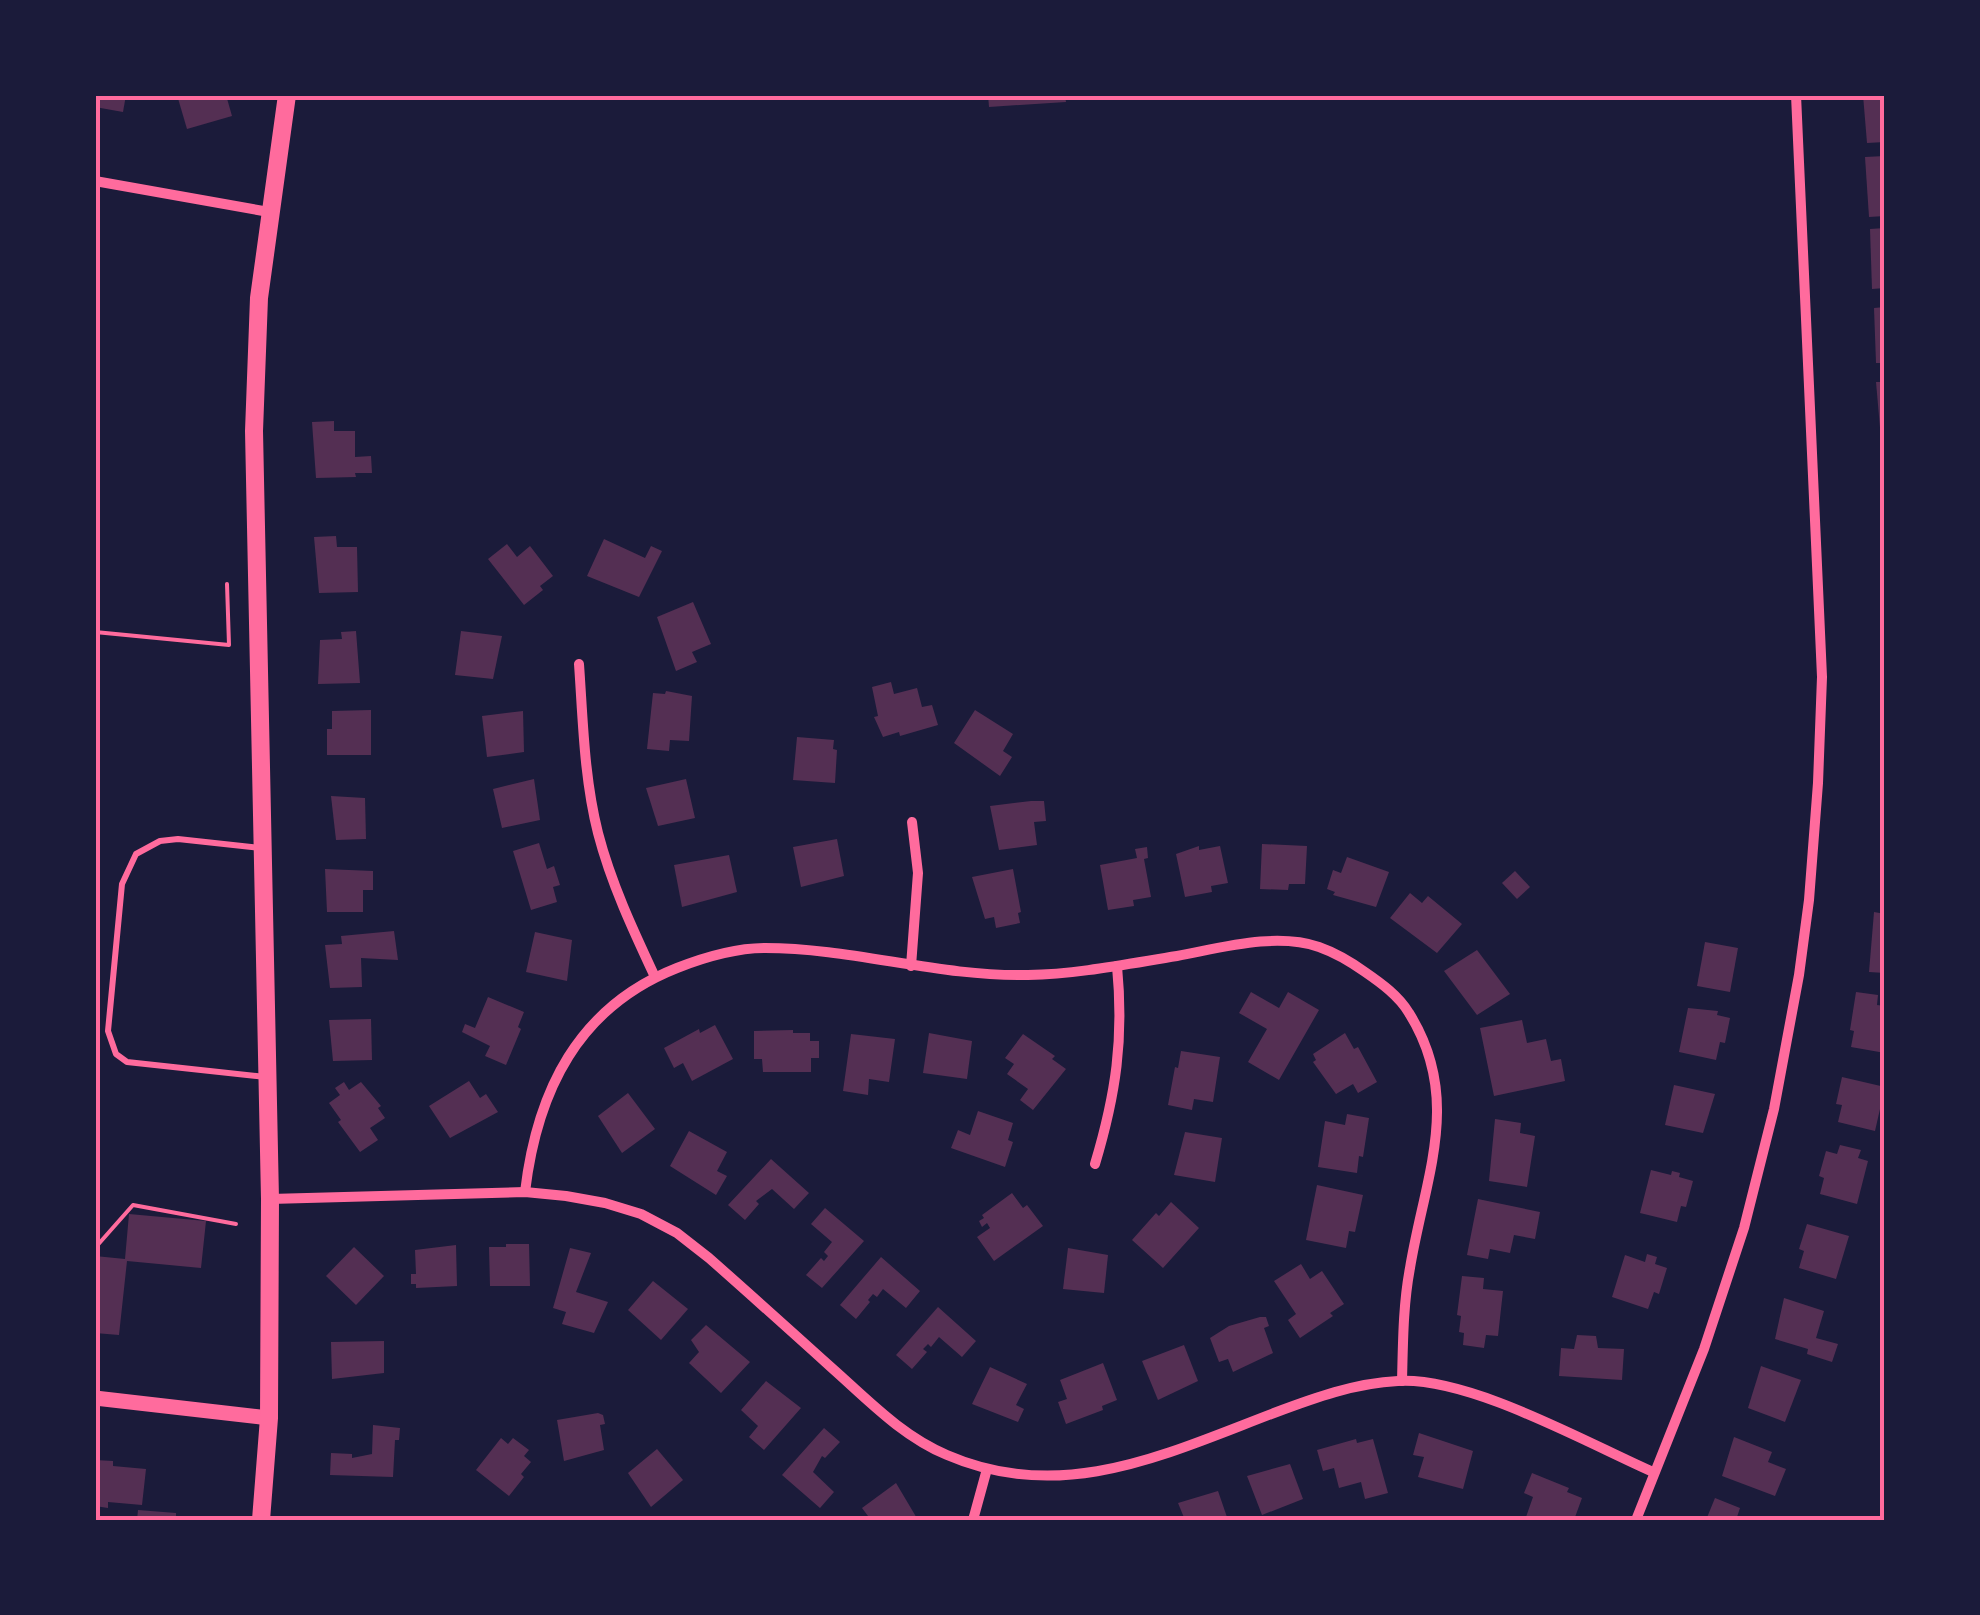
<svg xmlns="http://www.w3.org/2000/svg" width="1980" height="1615" font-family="'Roboto Serif',serif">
<rect width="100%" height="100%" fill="#1b1b3a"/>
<!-- building -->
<g fill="#542f53">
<path d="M95 95H126L123 112 95 107Z"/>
<path d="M177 95H226L232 116 187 129Z"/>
<path d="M988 95H1065L1066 102 989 107Z"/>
<path d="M1863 95H1885V142L1867 143Z"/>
<path d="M1885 156V216L1869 217 1865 157Z"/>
<path d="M1885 228V288L1872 289 1870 229Z"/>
<path d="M1885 307V363H1876L1874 308Z"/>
<path d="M1876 382H1885V439H1881Z"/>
<path d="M334 421V431H355V457L371 456 372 473H355L356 477 316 478 312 422Z"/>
<path d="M336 536 337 547H357L358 592 319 593 314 537Z"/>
<path d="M604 539 645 558 651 546 662 551 639 597 587 576Z"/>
<path d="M507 544 517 557 530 546 553 576 540 586 543 590 524 605 488 559Z"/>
<path d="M693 602 711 644 692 652 697 662 676 671 657 617Z"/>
<path d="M356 631 360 683 318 684 320 640 342 639 341 632Z"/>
<path d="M461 631 502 636 493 679 455 675Z"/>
<path d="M891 682 894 694 917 688 922 707 932 705 938 725 900 736 899 732 883 737 874 717 878 716 872 687Z"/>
<path d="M666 691 692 696 689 741 670 740 669 751 647 749 653 693 665 694Z"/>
<path d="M371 710V755H327V729H332V711Z"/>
<path d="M975 710 1013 734 1003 751 1012 757 1000 776 954 743Z"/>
<path d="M523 711 524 752 487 757 482 716Z"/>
<path d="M797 737 834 740 833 749 837 750 835 783 793 780Z"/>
<path d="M534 779 540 820 502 828 493 789Z"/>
<path d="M686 779 695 818 658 826 646 788Z"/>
<path d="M331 796 365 798 366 839 336 840Z"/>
<path d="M1031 801H1044L1046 821 1034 822 1037 845 999 850 990 806Z"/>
<path d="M837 839 844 876 801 887 793 847Z"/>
<path d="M539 843 547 869 554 866 560 885 553 887 557 902 531 910 513 851Z"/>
<path d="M1262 844 1307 846 1305 884H1289L1288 890 1260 889Z"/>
<path d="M1199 846V850L1220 846 1228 883 1211 886 1212 892 1185 897 1176 854Z"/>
<path d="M1147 847 1148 858 1144 859 1151 897 1133 900 1134 906 1108 910 1100 865 1137 858 1135 849Z"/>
<path d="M729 855 737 892 682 907 674 865Z"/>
<path d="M1347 857 1389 872 1376 907 1333 895 1335 892 1327 889 1333 870 1341 873Z"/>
<path d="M325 869 373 871V890H363V912H327Z"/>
<path d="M1013 869 1021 912 1018 913 1020 923 996 928 994 917 985 919 972 877Z"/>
<path d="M1515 871 1530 887 1517 899 1502 883Z"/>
<path d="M1410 893 1422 903 1428 896 1462 924 1437 953 1390 918Z"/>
<path d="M1874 912 1885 914V973L1869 972Z"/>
<path d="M394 931 398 960 361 958 362 987 330 988 325 945 342 944 341 936Z"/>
<path d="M535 932 572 940 567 981 526 972Z"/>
<path d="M1705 942 1738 948 1730 992 1697 986Z"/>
<path d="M1477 950 1510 994 1477 1015 1444 971Z"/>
<path d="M1251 992 1279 1008 1288 992 1319 1010 1279 1080 1248 1062 1267 1029 1239 1013Z"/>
<path d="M1856 992 1878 995 1877 1005 1885 1006V1053L1851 1047 1854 1031 1850 1030Z"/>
<path d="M488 997 524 1012 518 1027 521 1029 506 1065 485 1056 490 1046 462 1032 465 1024 475 1028Z"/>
<path d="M1688 1008 1718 1011 1717 1015 1730 1018 1725 1043 1720 1042 1716 1060 1679 1052Z"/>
<path d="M371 1019 372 1060 333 1061 329 1020Z"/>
<path d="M1522 1020 1527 1043 1546 1039 1551 1061 1561 1059 1565 1081 1494 1096 1480 1028Z"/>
<path d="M715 1025 733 1059 692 1081 683 1063 674 1068 664 1048 699 1029 700 1033Z"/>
<path d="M793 1030V1033H810V1041H819V1058H811V1072H763L762 1059H754V1031Z"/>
<path d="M929 1033 972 1041 967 1079 923 1073Z"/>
<path d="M1345 1033 1354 1049 1358 1047 1377 1082 1358 1093 1353 1084 1336 1094 1313 1062 1316 1060 1313 1054Z"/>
<path d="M851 1034 895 1039 889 1082 869 1079 868 1095 843 1091Z"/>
<path d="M1023 1034 1055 1056 1052 1059 1066 1069 1033 1110 1020 1100 1028 1089 1007 1074 1014 1064 1005 1058Z"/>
<path d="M1181 1051 1220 1057 1213 1102 1194 1099 1192 1110 1168 1105 1175 1067 1178 1068Z"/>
<path d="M1842 1077 1885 1087 1875 1131 1838 1122 1842 1105 1836 1104Z"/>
<path d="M469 1081 480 1098 486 1094 498 1112 450 1138 429 1106Z"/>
<path d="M344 1082 349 1090 361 1082 381 1106 378 1108 385 1118 370 1128 378 1140 360 1152 338 1122 341 1120 329 1103 340 1095 335 1088Z"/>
<path d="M1674 1085 1715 1094 1703 1133 1665 1125Z"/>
<path d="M628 1093 655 1129 622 1153 598 1116Z"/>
<path d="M978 1111 1013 1123 1008 1140 1013 1142 1005 1167 951 1148 958 1130 970 1135Z"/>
<path d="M1347 1114 1369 1118 1363 1157 1359 1156 1357 1173 1318 1167 1325 1121 1345 1125Z"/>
<path d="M1495 1119 1521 1123 1520 1133 1535 1136 1527 1187 1489 1181Z"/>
<path d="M689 1131 727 1152 717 1171 727 1176 716 1195 670 1166Z"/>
<path d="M1185 1132 1222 1138 1215 1182 1174 1175Z"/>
<path d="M1840 1145 1861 1150 1858 1158 1868 1161 1857 1204 1820 1194 1824 1178 1819 1176 1826 1151 1837 1154Z"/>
<path d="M771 1159 809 1193 794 1209 772 1189 756 1201 759 1204 745 1220 728 1205Z"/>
<path d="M1651 1170 1671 1175 1672 1171 1680 1173 1679 1177 1693 1181 1686 1207 1681 1206 1677 1222 1640 1213Z"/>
<path d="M1317 1185 1363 1195 1355 1232 1349 1231 1346 1248 1306 1240Z"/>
<path d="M1012 1193 1023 1208 1027 1205 1043 1226 994 1261 977 1237 990 1228 987 1223 982 1227 979 1221 984 1218 982 1215Z"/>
<path d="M1478 1199 1540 1212 1535 1239 1514 1235 1510 1253 1490 1249 1488 1259 1467 1255Z"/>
<path d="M1171 1202 1199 1228 1163 1268 1132 1240 1156 1213 1159 1216Z"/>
<path d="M825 1208 864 1241 822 1288 806 1275 821 1258 824 1261 828 1256 824 1252 832 1242 811 1224Z"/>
<path d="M129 1214 206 1221 201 1268 127 1261 119 1335 95 1333V1256L125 1259Z"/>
<path d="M1807 1224 1849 1236 1836 1279 1799 1268 1804 1251 1799 1249Z"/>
<path d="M506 1244H529L530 1286H490L489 1247H506Z"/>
<path d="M456 1245 457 1286 416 1288V1284H411V1274H416L415 1250Z"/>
<path d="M354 1247 384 1276 356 1305 326 1276Z"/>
<path d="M570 1248 591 1253 576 1292 608 1302 594 1333 562 1324 566 1312 553 1308Z"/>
<path d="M1068 1248 1108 1255 1104 1293 1063 1289Z"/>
<path d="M1647 1254 1657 1257 1655 1264 1667 1268 1659 1294 1654 1292 1648 1309 1612 1297 1625 1255 1645 1262Z"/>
<path d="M881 1257 920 1291 906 1308 883 1289 877 1297 873 1294 868 1300 870 1302 856 1319 840 1305Z"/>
<path d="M1301 1264 1310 1279 1322 1271 1344 1304 1330 1313 1333 1316 1300 1338 1288 1320 1296 1314 1274 1281Z"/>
<path d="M1462 1276 1484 1278 1483 1289 1503 1291 1498 1336 1486 1335 1484 1348 1463 1345 1464 1333 1459 1332 1461 1316 1457 1315Z"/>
<path d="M653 1281 688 1309 661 1340 628 1310Z"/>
<path d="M1784 1298 1824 1311 1816 1338 1838 1344 1832 1362 1807 1354 1808 1349 1775 1339Z"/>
<path d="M938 1307 976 1341 962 1357 939 1337 931 1347 928 1344 923 1349 927 1352 912 1369 896 1355Z"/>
<path d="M1260 1317H1266L1269 1326 1264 1328 1273 1353 1233 1372 1228 1359 1219 1362 1210 1338 1229 1326Z"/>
<path d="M706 1325 750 1362 721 1393 689 1363 699 1352 691 1340Z"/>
<path d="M1577 1335 1596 1336 1598 1348 1624 1349 1622 1380 1559 1376 1561 1348 1574 1349Z"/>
<path d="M384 1341V1373L332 1379 331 1342Z"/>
<path d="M1184 1345 1198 1381 1158 1400 1142 1361Z"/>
<path d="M1103 1363 1117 1400 1102 1406 1103 1410 1066 1424 1058 1402 1067 1399 1060 1380Z"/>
<path d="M1761 1366 1801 1380 1785 1422 1748 1408Z"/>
<path d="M990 1367 1027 1384 1016 1405 1024 1409 1018 1422 972 1404Z"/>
<path d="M766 1381 801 1408 764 1450 749 1437 758 1426 741 1410Z"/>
<path d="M598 1413 603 1415 605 1424 600 1425 604 1450 564 1461 557 1420Z"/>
<path d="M373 1425 400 1428 399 1440H395L393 1477 330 1475 331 1453 352 1454V1458L372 1454Z"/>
<path d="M824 1428 840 1442 825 1458 822 1456 813 1472 834 1492 820 1508 782 1475Z"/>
<path d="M1419 1433 1473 1451 1463 1489 1418 1477 1424 1457 1413 1455Z"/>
<path d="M1734 1437 1772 1452 1768 1462 1786 1469 1775 1496 1722 1476Z"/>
<path d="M501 1438 508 1444 513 1438 529 1450 524 1456 531 1462 521 1474 524 1477 509 1496 476 1470Z"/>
<path d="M1356 1439 1357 1443 1373 1439 1388 1493 1365 1499 1361 1482 1339 1488 1334 1468 1323 1471 1317 1450Z"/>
<path d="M657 1449 683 1480 651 1507 628 1473Z"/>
<path d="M95 1460 113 1461V1466L146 1469 142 1505 108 1502V1508L95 1506Z"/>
<path d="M1290 1464 1303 1499 1262 1515 1247 1476Z"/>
<path d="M1532 1473 1569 1488 1567 1492 1582 1498 1574 1520H1534L1526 1517 1533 1497 1524 1493Z"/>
<path d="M896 1483 918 1520H871L862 1508Z"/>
<path d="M1218 1491 1228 1520H1185L1178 1503Z"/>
<path d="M1715 1498 1740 1508 1736 1520H1706Z"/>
<path d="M138 1510 176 1513V1520H137Z"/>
</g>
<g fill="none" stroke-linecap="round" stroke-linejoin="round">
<!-- path -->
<g stroke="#ff6b9d" stroke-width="4">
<path d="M95 632 229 645 227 584"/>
<path d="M95 1248 133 1205 236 1224"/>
</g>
<!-- service -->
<path stroke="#ff6b9d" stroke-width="6" d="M261 848 178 839 160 841 136 854 122 884 108 1031 116 1054 127 1062 266 1077"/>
<!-- minor -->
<g stroke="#ff6b9d" stroke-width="10">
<path d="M95 181 269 212"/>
<path d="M579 664C583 720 584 778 598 833 611 883 633 930 655 977"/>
<path d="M911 966 918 873 912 822"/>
<path d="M1095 1164C1116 1094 1124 1039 1117 966"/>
<path d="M525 1192C537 1091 578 1007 677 968 705 957 735 948 765 948 853 948 939 977 1028 975 1078 974 1127 964 1177 956 1221 948 1275 932 1319 947 1336 953 1351 962 1365 972 1381 983 1399 996 1409 1013 1463 1099 1425 1177 1410 1268 1403 1305 1403 1343 1402 1381"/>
<path d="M270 1199 525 1192 566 1196 605 1203 641 1214 677 1233 709 1258C751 1295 792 1332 833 1369 869 1401 902 1436 947 1455 1062 1505 1166 1454 1274 1413 1314 1398 1355 1383 1398 1381 1470 1377 1585 1442 1653 1472"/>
<path d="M973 1520 987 1469"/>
<path d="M1636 1520 1704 1349 1744 1228 1774 1109 1799 975 1809 900 1818 783 1822 677 1796 95"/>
</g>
<!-- tertiary -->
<path stroke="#ff6b9d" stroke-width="15" d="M95 1398 269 1418"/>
<!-- secondary -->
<path stroke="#ff6b9d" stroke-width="18" d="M261 1520 269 1418 270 1199 254 431 259 298 287 95"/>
</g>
<!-- border -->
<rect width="1980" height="1615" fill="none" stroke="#1b1b3a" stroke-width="195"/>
<rect x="98" y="98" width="1784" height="1420" fill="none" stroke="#ff6b9d" stroke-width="4"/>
</svg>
